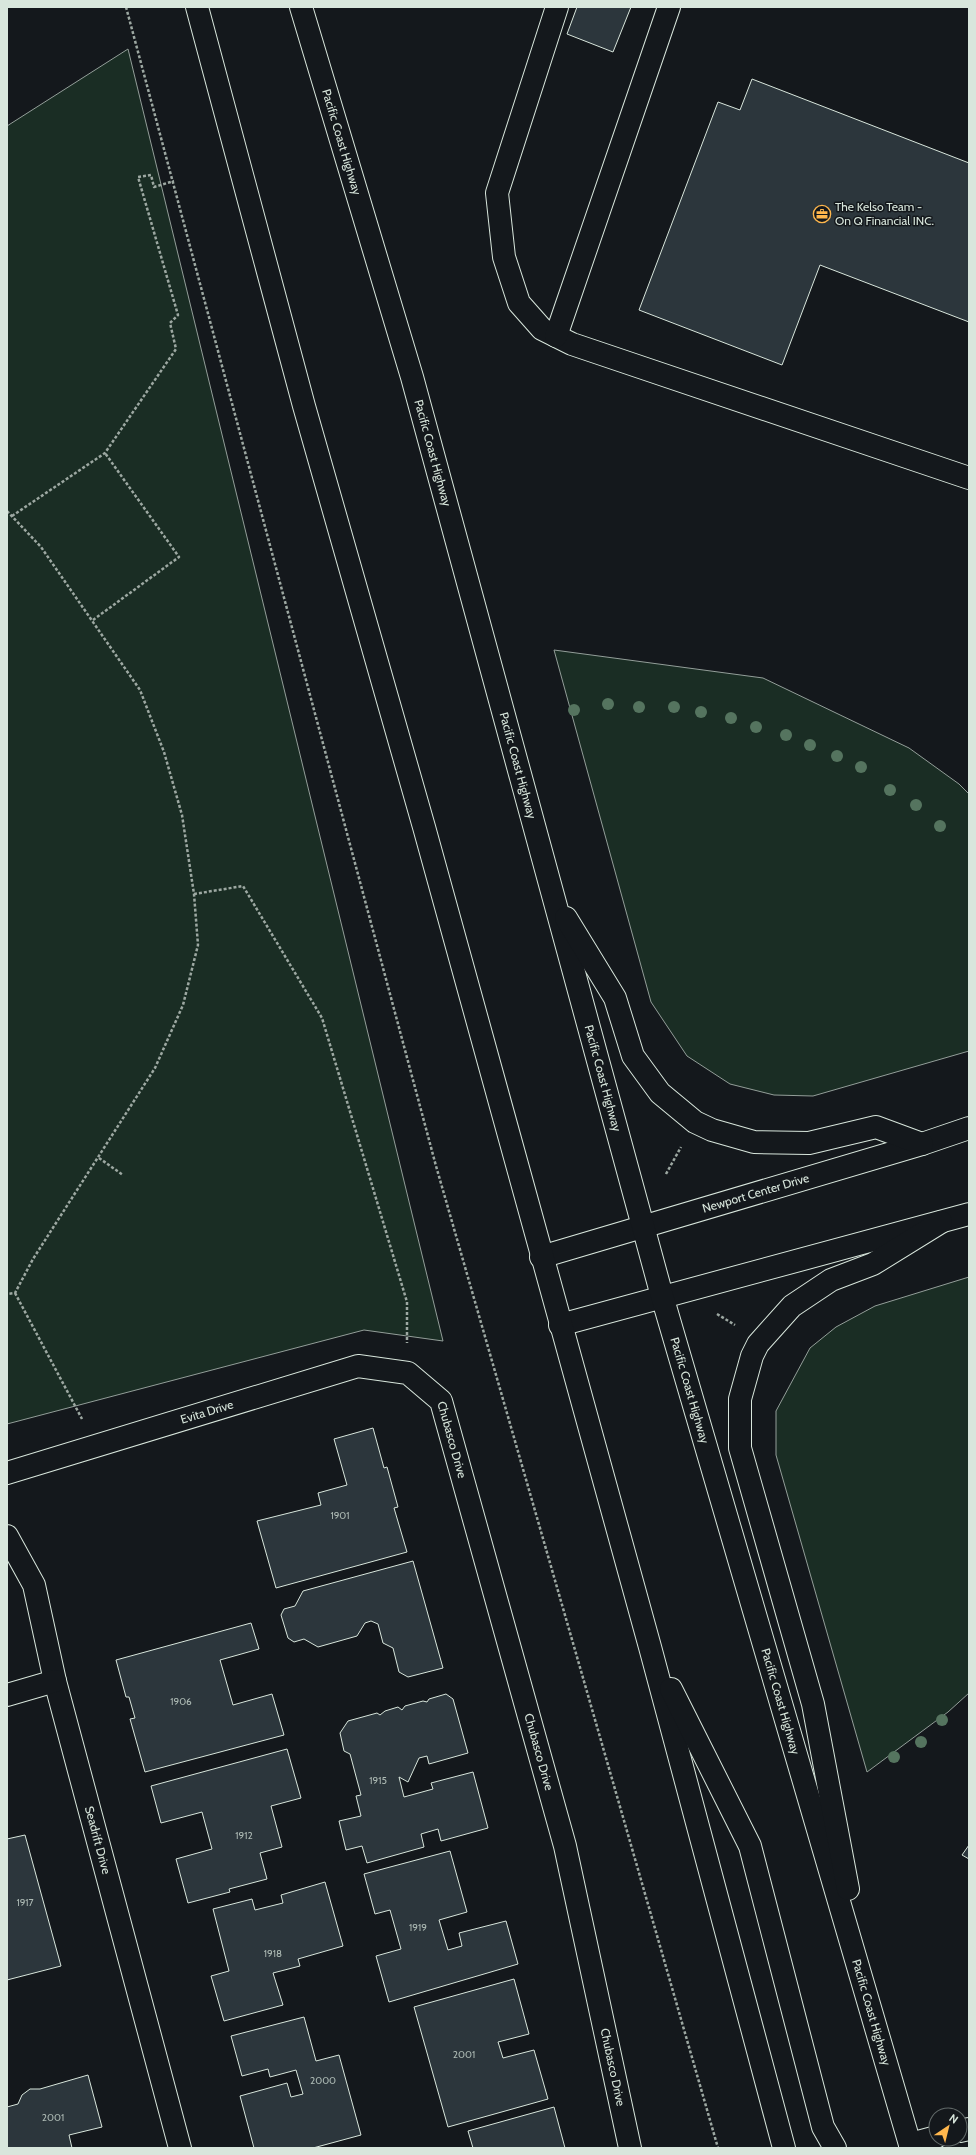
<svg xmlns="http://www.w3.org/2000/svg" width="976" height="2155" font-family="Cabin,sans-serif">
<rect width="100%" height="100%" fill="#14181c"/>
<!-- green -->
<g fill="#1a2d24" stroke="#939e99">
<path d="M128 49 443 1341 364 1330 7 1424V126Z"/>
<path d="M554 650 763 678 909 748 959 784 969 794V1051L813 1096 774 1095 730 1084 687 1056 651 1002Z"/>
<path d="M969 1277V1693L948 1712 867 1772 776 1455V1411L810 1348 836 1327 875 1306Z"/>
</g>
<!-- building -->
<g fill="#2c363c" stroke="#d8e6dc">
<path d="M577 7H631L613 52 567 34Z"/>
<path d="M752 79 969 163V322L820 265 782 365 639 310 718 102 740 110Z"/>
<path d="M373 1428 384 1468 387 1467 398 1507 394 1508 407 1552 276 1588 257 1521 321 1505 318 1493 347 1485 334 1439Z"/>
<path d="M413 1561 443 1668 408 1677 399 1672 393 1648 383 1643 378 1624 371 1621 365 1623 357 1636 318 1647 304 1639 294 1642 288 1638 281 1615 284 1609 295 1606 303 1591Z"/>
<path d="M251 1623 259 1649 220 1660 233 1705 272 1694 284 1735 145 1772 130 1719 135 1718 129 1697H126L116 1660Z"/>
<path d="M446 1694 453 1699 468 1753 429 1764 427 1756 419 1758 408 1782 399 1777 404 1797 433 1789 431 1783 473 1772 488 1828 441 1841 438 1829 421 1834 424 1847 367 1863 362 1846 346 1850 339 1821 361 1816 356 1796 361 1795 350 1754 344 1751 340 1733 348 1721 377 1713 380 1715 385 1711 398 1707 402 1710 405 1706 423 1701 427 1702 429 1699Z"/>
<path d="M287 1749 301 1798 271 1806 282 1847 260 1853 267 1879 229 1889 230 1892 188 1903 176 1859 212 1849 202 1812 161 1823 151 1786Z"/>
<path d="M25 1835 61 1966 7 1980V1839Z"/>
<path d="M969 1845V1859L962 1855Z"/>
<path d="M450 1851 467 1912 439 1920 448 1950 462 1946 459 1933 506 1921 518 1964 389 2002 376 1956 401 1949 390 1910 375 1914 364 1874Z"/>
<path d="M325 1882 343 1946 298 1959 300 1966 273 1973 283 2005 224 2021 211 1976 229 1971 213 1909 252 1899 255 1910 283 1903 281 1895Z"/>
<path d="M514 1979 529 2034 498 2042 503 2058 534 2050 548 2099 448 2127 414 2007Z"/>
<path d="M304 2017 316 2061 339 2055 361 2135 313 2148H254L240 2096 287 2083 291 2097 303 2094 296 2070 270 2077 268 2069 242 2076 231 2036Z"/>
<path d="M88 2075 102 2127 69 2135 72 2148H7V2107L18 2104 22 2095 30 2089H40Z"/>
<path d="M554 2107 565 2148H473L468 2131Z"/>
</g>
<g fill="none" stroke-linecap="round" stroke-linejoin="round">
<defs>
<g id="minor">
<path d="M557 7 497 193 504 257 519 303 542 329 572 344 969 478"/>
<path d="M556 336 669 7"/>
<path id="s1" d="M7 1473 358 1366 408 1373 441 1401 565 1846 630 2148"/>
<path id="s2" d="M7 1536 34 1585 55 1681 180 2148"/>
<path d="M7 1695 55 1681"/>
<path d="M960 2131 969 2129"/>
<path d="M910 2144 936 2137"/>
</g>
<g id="major">
<path id="s3" d="M541 1257 922 1144 969 1128"/>
<path d="M560 1325 969 1214"/>
</g>
<g id="highway">
<path d="M197 7 304 406 424 827 650 1647 784 2148"/>
<path id="s4" d="M301 7 412 377 662 1296 911 2148"/>
<path d="M566 918 615 998 633 1056 660 1093 695 1122 712 1130 754 1142 809 1143 876 1127 922 1144"/>
<path d="M671 1689 750 1846 823 2127 835 2148"/>
<path d="M848 1889 813 1704 740 1448V1399L752 1356 758 1344 792 1306 831 1280 873 1264 941 1222"/>
</g>
</defs>
<!-- minor casing -->
<use href="#minor" stroke="#d8e6dc" stroke-width="24"/>
<!-- major casing -->
<use href="#major" stroke="#d8e6dc" stroke-width="24"/>
<!-- highway casing -->
<use href="#highway" stroke="#d8e6dc" stroke-width="24"/>
<!-- path -->
<g stroke="#9da8a2" stroke-width="2.5" stroke-dasharray="3 2" stroke-linecap="butt">
<path d="M126 7 436 1166 718 2148"/>
<path d="M7 511 41 547 140 690 164 752 182 815 194 894 198 945 183 1005 155 1068 33 1259 15 1293 7 1294"/>
<path d="M12 516 105 453 176 349 170 323 178 315 138 177 151 175 154 187 174 181"/>
<path d="M93 620 179 557 105 453"/>
<path d="M194 894 243 886 322 1018 407 1302V1343"/>
<path d="M99 1158 123 1175"/>
<path d="M666 1174 681 1147"/>
<path d="M15 1293 82 1419"/>
<path d="M717 1314 735 1325"/>
</g>
<!-- minor -->
<use href="#minor" stroke="#14181c" stroke-width="22"/>
<!-- major -->
<use href="#major" stroke="#14181c" stroke-width="22"/>
<!-- highway -->
<use href="#highway" stroke="#14181c" stroke-width="22"/>
</g>
<!-- trees -->
<g fill="#55745f">
<circle cx="608" cy="704" r="6"/>
<circle cx="639" cy="707" r="6"/>
<circle cx="674" cy="707" r="6"/>
<circle cx="574" cy="710" r="6"/>
<circle cx="701" cy="712" r="6"/>
<circle cx="731" cy="718" r="6"/>
<circle cx="756" cy="727" r="6"/>
<circle cx="786" cy="735" r="6"/>
<circle cx="810" cy="745" r="6"/>
<circle cx="837" cy="756" r="6"/>
<circle cx="861" cy="767" r="6"/>
<circle cx="890" cy="790" r="6"/>
<circle cx="916" cy="805" r="6"/>
<circle cx="940" cy="826" r="6"/>
<circle cx="942" cy="1720" r="6"/>
<circle cx="921" cy="1742" r="6"/>
<circle cx="894" cy="1757" r="6"/>
</g>
<!-- icons -->
<defs>
<symbol id="office-ring" viewBox="-11 -11 22 22"><circle r="9.5" fill="#14181c" stroke="#ffb74d" stroke-width="1.5"/><path d="M-6-3h4V-5.5h4V-3h4V5H-6ZM-1-4.5V-3h2v-1.5ZM-6 0V1H6V0Z" fill="#ffb74d"/></symbol>
</defs>
<g fill-rule="evenodd">
<use href="#office-ring" x="812" y="204" width="20" height="20"/>
</g>
<g text-anchor="middle" stroke-width="3" stroke-linejoin="round" paint-order="stroke">
<!-- number labels -->
<g font-size="10" fill="#adbab4">
<text x="340" y="1519">1901</text>
<text x="181" y="1705">1906</text>
<text x="378" y="1784">1915</text>
<text x="244" y="1839">1912</text>
<text x="25" y="1906">1917</text>
<text x="418" y="1931">1919</text>
<text x="273" y="1957">1918</text>
<text x="464" y="2058">2001</text>
<text x="323" y="2084">2000</text>
<text x="53" y="2121">2001</text>
</g>
<!-- street labels -->
<g font-size="12" fill="#d8e6dc" stroke="#14181c">
<text dy="4" stroke="none"><textPath href="#s4" startOffset="141">Pacific Coast Highway</textPath></text>
<text dy="4" stroke="none"><textPath href="#s4" startOffset="465">Pacific Coast Highway</textPath></text>
<text dy="4" stroke="none"><textPath href="#s4" startOffset="789">Pacific Coast Highway</textPath></text>
<text dy="4" stroke="none"><textPath href="#s4" startOffset="1113">Pacific Coast Highway</textPath></text>
<text dy="4" stroke="none"><textPath href="#s3" startOffset="224">Newport Center Drive</textPath></text>
<text dy="4" stroke="none"><textPath href="#s4" startOffset="1437">Pacific Coast Highway</textPath></text>
<text dy="4" stroke="none"><textPath href="#s1" startOffset="209">Evita Drive</textPath></text>
<text dy="4" stroke="none"><textPath href="#s1" startOffset="501">Chubasco Drive</textPath></text>
<text dy="4" stroke="none"><textPath href="#s4" startOffset="1761">Pacific Coast Highway</textPath></text>
<text dy="4" stroke="none"><textPath href="#s1" startOffset="825">Chubasco Drive</textPath></text>
<text dy="4" stroke="none"><textPath href="#s2" startOffset="319">Seadrift Drive</textPath></text>
<text dy="4" stroke="none"><textPath href="#s4" startOffset="2085">Pacific Coast Highway</textPath></text>
<text dy="4" stroke="none"><textPath href="#s1" startOffset="1149">Chubasco Drive</textPath></text>
</g>
<!-- poi labels -->
<g font-size="12" fill="#d8e6dc" stroke="#14181c" text-anchor="start">
<text x="835" y="211">The Kelso Team -<tspan x="835" dy="14">On Q Financial INC.</tspan></text>
</g>
</g>
<!-- border -->
<rect width="976" height="2155" fill="none" stroke="#d8e6dc" stroke-width="16"/>
<!-- north arrow -->
<g transform="translate(948 2127) rotate(35)"><circle r="19" fill="#14181c" stroke="#626a69"/>
<path d="M0-3L7 15L0 10L-7 15Z" fill="#ffb74d"/>
<text y="-6" font-size="11" font-weight="bold" text-anchor="middle" fill="#d8e6dc">N</text>
</g>
</svg>
